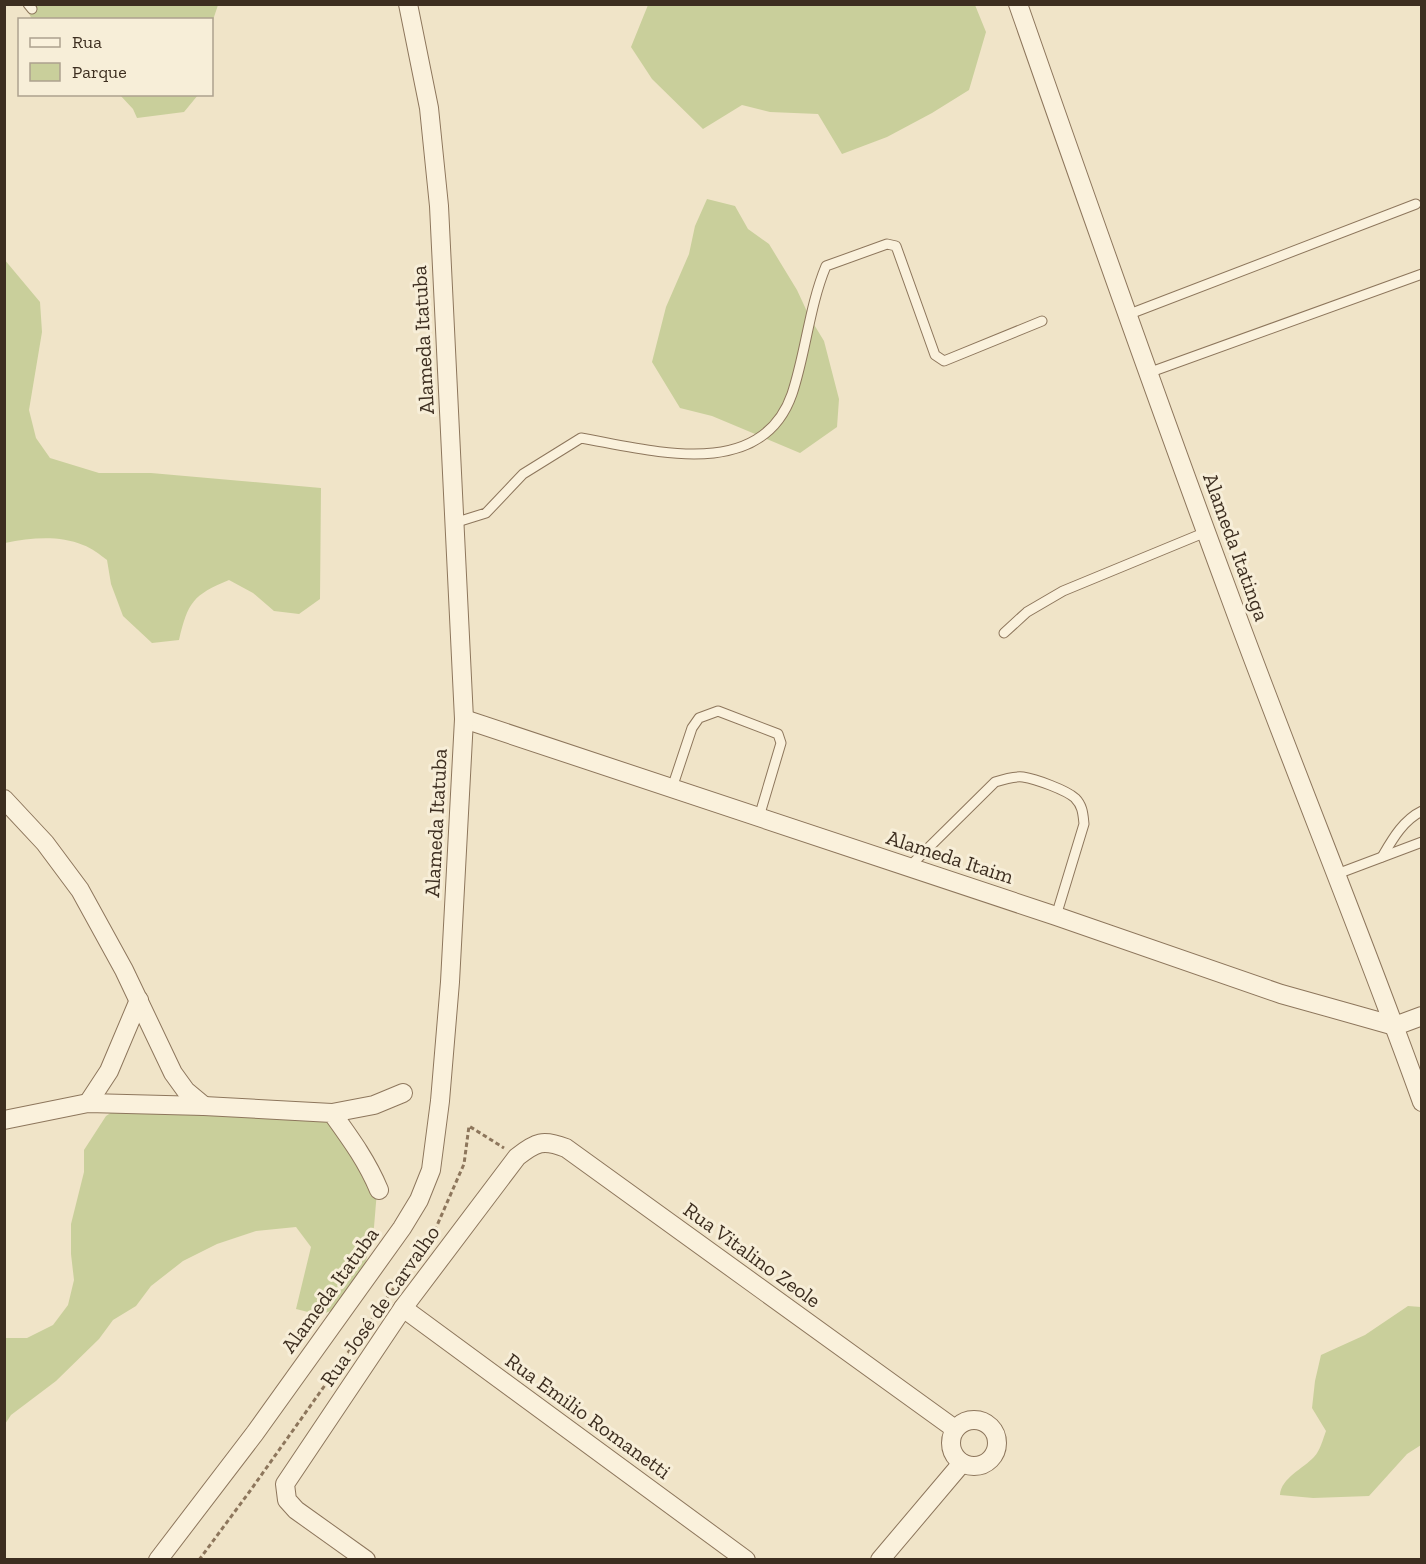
<svg xmlns="http://www.w3.org/2000/svg" width="1426" height="1564" font-family="'Zilla Slab',serif">
<rect width="100%" height="100%" fill="#f0e4c8"/>
<!-- green -->
<g fill="#c9cf9b">
<path d="M24 5H218L212 23V20L32 19Z"/>
<path d="M648 5H975L986 32 969 90 932 113 887 137 842 154 818 114 770 112 742 105 703 129 652 79 631 47Z"/>
<path d="M120 95H198L184 112 137 118 133 109Z"/>
<path d="M707 199 735 206 748 229 769 244 797 290 810 318 824 341 839 399 837 427 800 453 712 416 680 408 652 362 666 307 689 254 695 226Z"/>
<path d="M4 259 40 302 42 332 29 410 36 438 50 458 99 473H151L321 488 320 599 299 614 274 611 253 593 229 580C193 595 188 602 179 640L152 643 123 616 111 584 107 560C100 555 92 548 83 545 58 535 31 538 5 543Z"/>
<path d="M129 1101 310 1115 335 1125 378 1179 374 1227 361 1282 346 1305 320 1315 296 1309 311 1247 296 1227 256 1231 217 1244 183 1261 151 1286 136 1306 113 1320 99 1339 56 1381 11 1415 5 1424V1338H27L53 1325 68 1305 74 1280 71 1254V1224L84 1172V1150L106 1116Z"/>
<path d="M1408 1306 1421 1307V1445L1407 1454 1369 1496 1313 1498 1280 1495C1281 1478 1304 1468 1314 1457 1320 1451 1323 1439 1326 1431L1312 1408 1315 1381 1321 1355 1365 1335Z"/>
</g>
<g fill="none" stroke-linecap="round" stroke-linejoin="round">
<defs>
<g id="lane">
<path d="M28 4 32 9"/>
<path d="M1127 315 1416 204"/>
<path d="M1148 373 1422 274"/>
<path d="M454 523 486 513 523 474 581 438C650 450 761 483 792 394 806 352 809 307 826 266L887 244 896 246 935 355 944 361 1042 321"/>
<path d="M1004 633 1027 612 1063 591 1206 532"/>
<path d="M672 788 692 728 699 718 718 711 778 734 781 743 759 817"/>
<path d="M1382 857C1392 840 1403 820 1422 811"/>
<path d="M909 867 995 782C1004 779 1014 776 1023 777 1036 779 1066 790 1075 798 1083 806 1083 815 1084 824L1056 916"/>
<path d="M1337 874 1422 842"/>
</g>
<g id="street">
<path d="M1018 4C1087 202 1157 400 1230 597 1292 766 1361 932 1422 1102"/>
<path d="M464 719 1056 916 1281 994 1395 1026 1422 1016"/>
<path d="M4 799 45 843 80 890 124 970 173 1073 186 1091 204 1106"/>
<path d="M88 1103 109 1071 139 1000"/>
<path d="M332 1113 374 1105 403 1093"/>
<path d="M4 1120 88 1103 204 1106 332 1113C350 1138 367 1161 379 1190"/>
<path d="M403 1308 746 1560"/>
<circle cx="974" cy="1443" r="23"/>
<path d="M158 1560 255 1433 402 1228 419 1200 431 1170 440 1101 450 982 464 719 439 206 429 108 408 4"/>
<path d="M366 1560 296 1510 287 1500 285 1484 403 1308 517 1157C536 1142 543 1139 566 1148L955 1429"/>
<path d="M880 1560 962 1463"/>
</g>
</defs>
<!-- lane casing -->
<use href="#lane" stroke="#8d765c" stroke-width="11"/>
<!-- street casing -->
<use href="#street" stroke="#8d765c" stroke-width="20"/>
<!-- path -->
<path stroke="#8d765c" stroke-width="3" stroke-dasharray="4.5 3" stroke-linecap="butt" d="M199 1560 250 1491 435 1230 464 1164 469 1126 504 1148"/>
<!-- lane -->
<use href="#lane" stroke="#faf1dc" stroke-width="9"/>
<!-- street -->
<use href="#street" stroke="#faf1dc" stroke-width="18"/>
</g>
<g text-anchor="middle" stroke-width="6" stroke-linejoin="round" paint-order="stroke">
<!-- street labels -->
<g font-size="21" fill="#3d2e20" stroke="#f7eed8">
<text transform="translate(423 340) rotate(-93)" y="7">Alameda Itatuba</text>
<text transform="translate(1236 547) rotate(70)" y="7">Alameda Itatinga</text>
<text transform="translate(436 823) rotate(-87)" y="7">Alameda Itatuba</text>
<text transform="translate(950 857) rotate(18)" y="7">Alameda Itaim</text>
<text transform="translate(752 1255) rotate(36)" y="7">Rua Vitalino Zeole</text>
<text transform="translate(330 1290) rotate(-54)" y="7">Alameda Itatuba</text>
<text transform="translate(380 1306) rotate(-55)" y="7">Rua José de Carvalho</text>
<text transform="translate(588 1416) rotate(36)" y="7">Rua Emilio Romanetti</text>
</g>
</g>
<!-- border -->
<rect width="1426" height="1564" fill="none" stroke="#3d2e20" stroke-width="12"/>
<!-- legend -->
<rect x="18" y="18" width="195" height="78" fill="#f7eed8" stroke="#ada18e" stroke-width="1.5"/>
<rect x="30" y="38" width="30" height="9" fill="#faf1dc" stroke="#ada18e" stroke-width="1.5"/>
<text x="72" y="48" font-size="18" fill="#3d2e20">Rua</text>
<rect x="30" y="63" width="30" height="18" fill="#c9cf9b" stroke="#ada18e" stroke-width="1.5"/>
<text x="72" y="78" font-size="18" fill="#3d2e20">Parque</text>
</svg>
